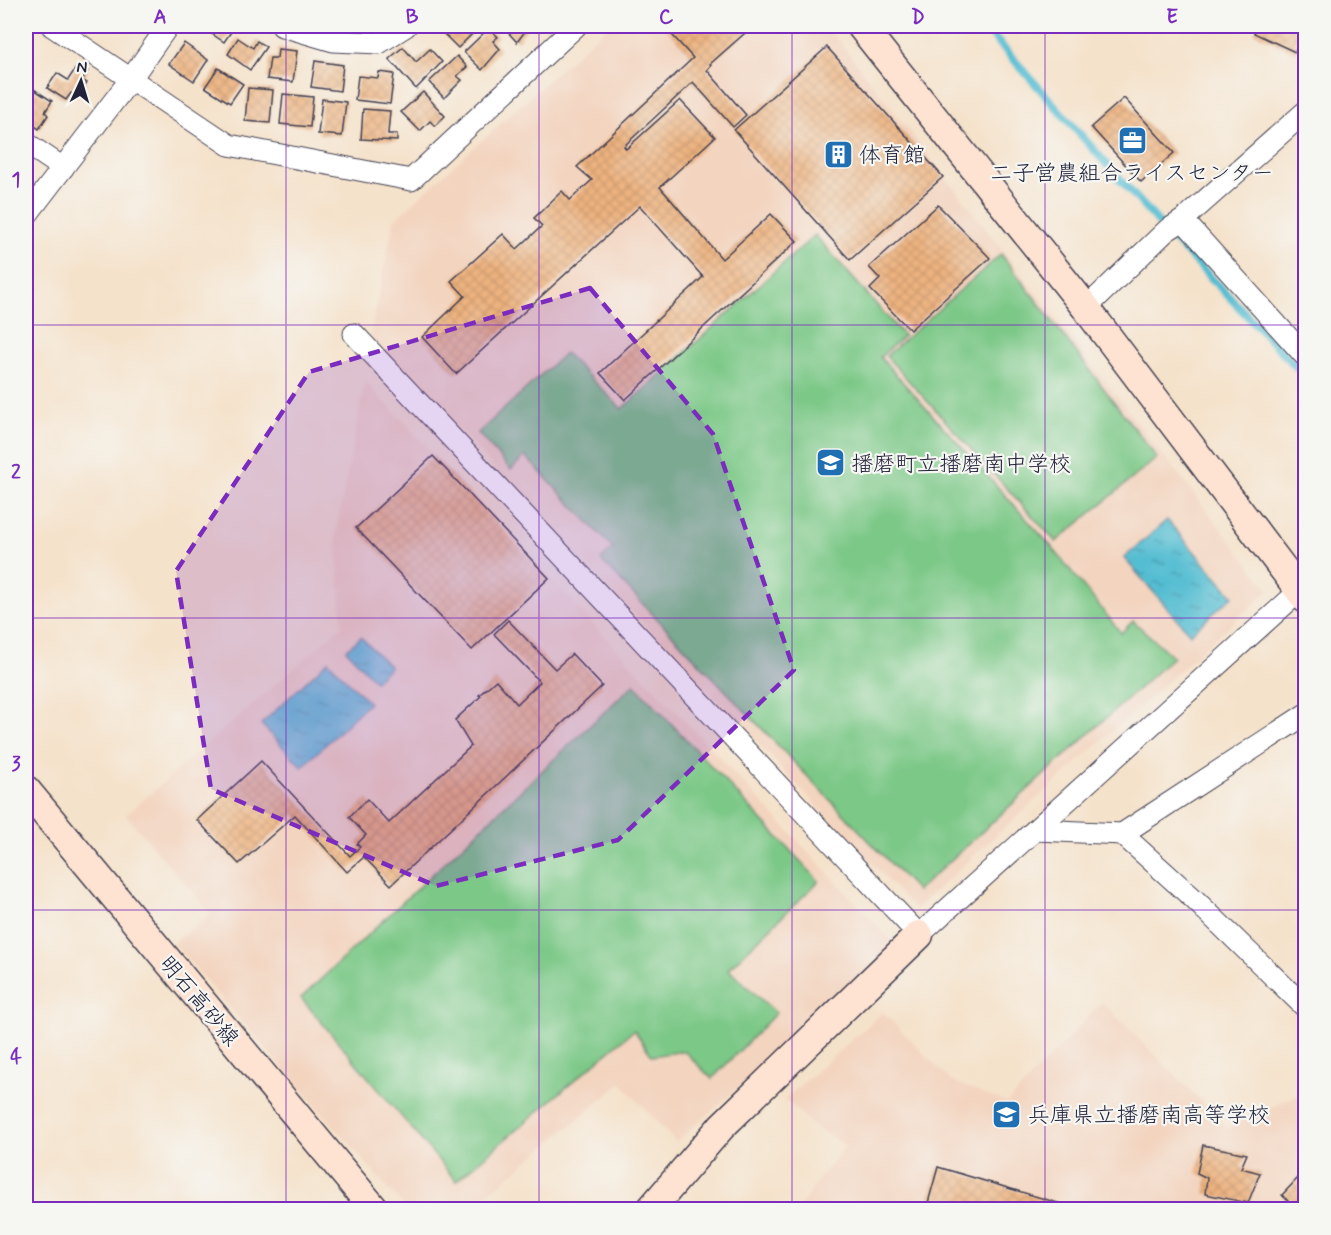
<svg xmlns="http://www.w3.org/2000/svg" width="1331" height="1235" font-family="Mynerve,'Klee One',sans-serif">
<defs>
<pattern id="water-ripples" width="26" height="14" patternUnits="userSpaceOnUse" patternTransform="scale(1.5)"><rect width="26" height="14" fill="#55bdd2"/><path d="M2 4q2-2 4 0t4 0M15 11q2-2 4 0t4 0" fill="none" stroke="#4699ac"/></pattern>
<pattern id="building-cross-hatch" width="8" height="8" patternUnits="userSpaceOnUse" patternTransform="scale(1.5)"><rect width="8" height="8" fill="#edb27f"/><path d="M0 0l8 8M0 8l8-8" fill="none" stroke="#cb996f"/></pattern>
</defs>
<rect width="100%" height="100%" fill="#f6f6f2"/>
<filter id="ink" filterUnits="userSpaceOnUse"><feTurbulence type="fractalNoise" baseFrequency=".0167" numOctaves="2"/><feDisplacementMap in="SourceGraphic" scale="12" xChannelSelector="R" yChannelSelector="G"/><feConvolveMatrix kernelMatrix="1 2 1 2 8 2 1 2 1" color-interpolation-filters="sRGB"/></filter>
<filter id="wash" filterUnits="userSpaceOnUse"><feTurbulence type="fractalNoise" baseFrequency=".008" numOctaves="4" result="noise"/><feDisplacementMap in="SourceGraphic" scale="24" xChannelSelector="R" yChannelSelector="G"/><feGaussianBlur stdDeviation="1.35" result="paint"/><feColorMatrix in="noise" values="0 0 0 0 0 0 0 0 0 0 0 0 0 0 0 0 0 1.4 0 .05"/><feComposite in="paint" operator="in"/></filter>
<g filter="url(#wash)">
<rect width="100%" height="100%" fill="#f5e2cb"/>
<!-- built -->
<g fill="#f3d4bf">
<path d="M608 26H827L1269 590 915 909 370 337 394 220Z"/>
<path d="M365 381 894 943 732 1094 676 1142 621 1083 470 1209H406L173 943 211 914 126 815 342 626 336 532Z"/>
<path d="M1102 1002 1228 1128 1305 1091V1209H799L819 1179 846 1146 812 1125 785 1099 883 1012 951 1081 1007 1103Z"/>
</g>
<!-- grass -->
<g fill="#7cc887" stroke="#4f7561" stroke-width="1.5">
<path d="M815 235 904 336 880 357 1051 546 1121 633 1133 621 1173 657 917 891 601 560 613 548 525 456 511 470 478 433 565 353 622 409Z"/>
<path d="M1001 254 1157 458 1056 542 886 356Z"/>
<path d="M634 684 819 881 728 969 776 1013 712 1079 684 1051 652 1056 634 1030 456 1181 301 998Z"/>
</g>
<!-- water -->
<g fill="url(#water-ripples)" stroke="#3c7086" stroke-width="1.5">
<path d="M1167 520 1233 596 1190 634 1124 558Z"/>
<path d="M361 637 390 667 375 681 346 650Z"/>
<path d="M328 661 369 703 302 767 261 724Z"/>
</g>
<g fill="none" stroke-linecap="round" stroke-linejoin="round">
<!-- stream -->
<path stroke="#55bdd2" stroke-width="8" d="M984 26 1166 231 1306 377"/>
</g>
<g id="blocks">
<!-- building -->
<g fill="url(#building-cross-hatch)">
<path d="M200 26H235L224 42Z"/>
<path d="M440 26H476L478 28 458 48 438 28Z"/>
<path d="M502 26H529L517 42Z"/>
<path d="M664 26H753L710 64 711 65 707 70 746 115 733 127 693 82 624 146 626 149 680 100 715 137 660 187 722 259 771 214 797 241 625 400 600 373 703 277 640 206 456 374 422 337 465 296 451 281 503 234 517 249 542 226 534 218 562 191 570 200 592 180 577 167 693 58Z"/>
<path d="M1258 26H1306V30L1295 52 1254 33Z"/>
<path d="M489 28 498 37 493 41 500 49 482 70 464 52Z"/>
<path d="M238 38 253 48 257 41 266 47 250 70 228 54Z"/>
<path d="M184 43 208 60 194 81 169 64Z"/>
<path d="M403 47 416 62 430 49 442 62 416 89 389 59Z"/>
<path d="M827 47 943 177 850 260 734 130Z"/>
<path d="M278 49 297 51 293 82 267 79 270 58H277Z"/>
<path d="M457 56 467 67 457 76 462 80 444 98 429 82Z"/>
<path d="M315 61 343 65 340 91 311 87Z"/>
<path d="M78 65 88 71 82 80 87 83 78 98 71 93 66 100 47 88 57 73 68 80Z"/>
<path d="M218 68 243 84 230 103 205 87Z"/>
<path d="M379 72 394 74 390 104 355 100 358 76 378 78Z"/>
<path d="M32 88 52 101 45 112 48 115 39 129 28 122 30 118 26 115V98Z"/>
<path d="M248 88 273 90 270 123 245 121Z"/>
<path d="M423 92 445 116 435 126 430 121 420 131 401 112Z"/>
<path d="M283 94 313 97 310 127 280 124Z"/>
<path d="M1124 98 1174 153 1141 182 1091 127Z"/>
<path d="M322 99 346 102 342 136 318 134Z"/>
<path d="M363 109 390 111 388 134H397V141L361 139Z"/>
<path d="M938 205 990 258 910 330 870 289 880 279 869 267Z"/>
<path d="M433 456 549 578 472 650 356 528Z"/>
<path d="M508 620 555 669 572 654 602 686 391 885 364 857 347 872 295 815 239 864 197 820 261 761 350 856 360 847 357 844 366 835 349 817 367 799 389 823 471 746 455 720 481 696 479 695 496 680 517 704 540 682 494 634Z"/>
<path d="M1203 1145 1247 1154 1241 1168 1260 1173 1248 1203 1205 1194 1207 1178 1197 1173Z"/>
<path d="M938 1167 1078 1209V1210H926Z"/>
<path d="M1298 1178 1306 1186V1210H1297L1282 1195Z"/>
</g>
</g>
</g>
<g filter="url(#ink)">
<use href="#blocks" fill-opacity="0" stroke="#423f51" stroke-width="1.5"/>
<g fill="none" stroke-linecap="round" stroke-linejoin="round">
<defs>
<g id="street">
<path d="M52 26 229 145 411 180 576 26"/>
<path d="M282 26 333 41 379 43 406 26"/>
<path d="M26 143 63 168"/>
<path d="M26 216 130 80 168 26"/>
<path d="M1183 220 1306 357"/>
<path d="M1086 308 1166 231 1183 220 1306 111"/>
<path d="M354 334 919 935 1306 585"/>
<path d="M1037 830 1122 834 1306 714"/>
<path d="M1122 834 1195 900 1306 1008"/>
</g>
<g id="secondary">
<path d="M861 26 1086 308 1306 599"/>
<path d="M26 790 375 1210"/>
<path d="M650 1210 722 1126 919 935"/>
</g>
</defs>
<!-- street casing -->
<use href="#street" stroke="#423f51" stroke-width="23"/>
<!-- secondary casing -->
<use href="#secondary" stroke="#423f51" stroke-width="31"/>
<!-- street -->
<use href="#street" stroke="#fff" stroke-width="21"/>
<!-- secondary -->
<use href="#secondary" stroke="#fee3d2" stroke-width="28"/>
</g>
</g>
<!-- marked area -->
<path fill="#7b2cbf" fill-opacity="0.2" stroke="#7b2cbf" stroke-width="4.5" stroke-dasharray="12 8" stroke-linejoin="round" d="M590 288 713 434 794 670 618 840 436 886 211 789 176 571 309 372Z"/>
<!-- grid -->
<path fill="none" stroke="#7b2cbf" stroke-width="1.5" stroke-opacity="0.55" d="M286 26V1210M539 26V1210M792 26V1210M1045 26V1210M26 325H1306M26 618H1306M26 910H1306"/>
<!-- icons -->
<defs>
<symbol id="office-square" viewBox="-11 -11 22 22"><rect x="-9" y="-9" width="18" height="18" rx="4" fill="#1f6fb2" stroke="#f6f6f2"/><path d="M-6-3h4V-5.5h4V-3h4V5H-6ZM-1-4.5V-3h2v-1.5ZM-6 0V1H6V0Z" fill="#fff"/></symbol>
<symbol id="building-square" viewBox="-11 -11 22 22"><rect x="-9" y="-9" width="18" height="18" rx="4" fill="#1f6fb2" stroke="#f6f6f2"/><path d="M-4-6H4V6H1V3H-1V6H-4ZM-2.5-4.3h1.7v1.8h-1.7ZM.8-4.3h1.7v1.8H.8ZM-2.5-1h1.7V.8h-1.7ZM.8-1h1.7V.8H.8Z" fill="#fff"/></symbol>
<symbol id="school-square" viewBox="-11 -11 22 22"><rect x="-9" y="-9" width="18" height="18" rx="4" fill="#1f6fb2" stroke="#f6f6f2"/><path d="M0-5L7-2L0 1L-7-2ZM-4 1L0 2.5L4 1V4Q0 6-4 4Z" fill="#fff"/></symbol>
</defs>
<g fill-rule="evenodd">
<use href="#office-square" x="1116" y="124" width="33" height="33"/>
<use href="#building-square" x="822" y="138" width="33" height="33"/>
<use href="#school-square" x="814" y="446" width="33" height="33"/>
<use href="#school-square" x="990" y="1098" width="33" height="33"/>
</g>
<g text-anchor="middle" stroke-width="4.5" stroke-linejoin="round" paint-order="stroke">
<!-- poi labels -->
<g font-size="22" fill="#22223b" stroke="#f6f6f2" text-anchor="start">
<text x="859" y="162">体育館</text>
<text x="1132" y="180" text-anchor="middle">二子営農組合ライスセンター</text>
<text x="851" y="471">播磨町立播磨南中学校</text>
<text x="1028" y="1122">兵庫県立播磨南高等学校</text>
</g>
<!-- street labels -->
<g font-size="22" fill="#22223b" stroke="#f6f6f2">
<text transform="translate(200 1000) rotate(50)" y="8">明石高砂線</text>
</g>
</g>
<!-- margin -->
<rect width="1331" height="1235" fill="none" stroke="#f6f6f2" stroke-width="66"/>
<!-- north arrow -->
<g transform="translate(81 81) rotate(4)" stroke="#f6f6f2" stroke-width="4.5" paint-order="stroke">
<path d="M0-4.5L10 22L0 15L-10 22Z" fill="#22223b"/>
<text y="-9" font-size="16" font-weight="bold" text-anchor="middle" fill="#22223b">N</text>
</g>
<rect x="33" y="33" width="1265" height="1169" fill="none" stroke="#7b2cbf" stroke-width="2"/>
<g font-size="20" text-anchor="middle" font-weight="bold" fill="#7b2cbf">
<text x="160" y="23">A</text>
<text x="412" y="23">B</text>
<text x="666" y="23">C</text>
<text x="918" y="23">D</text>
<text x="1172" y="23">E</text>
<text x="16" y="186">1</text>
<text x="16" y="478">2</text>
<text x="16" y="770">3</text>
<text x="16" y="1063">4</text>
</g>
</svg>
